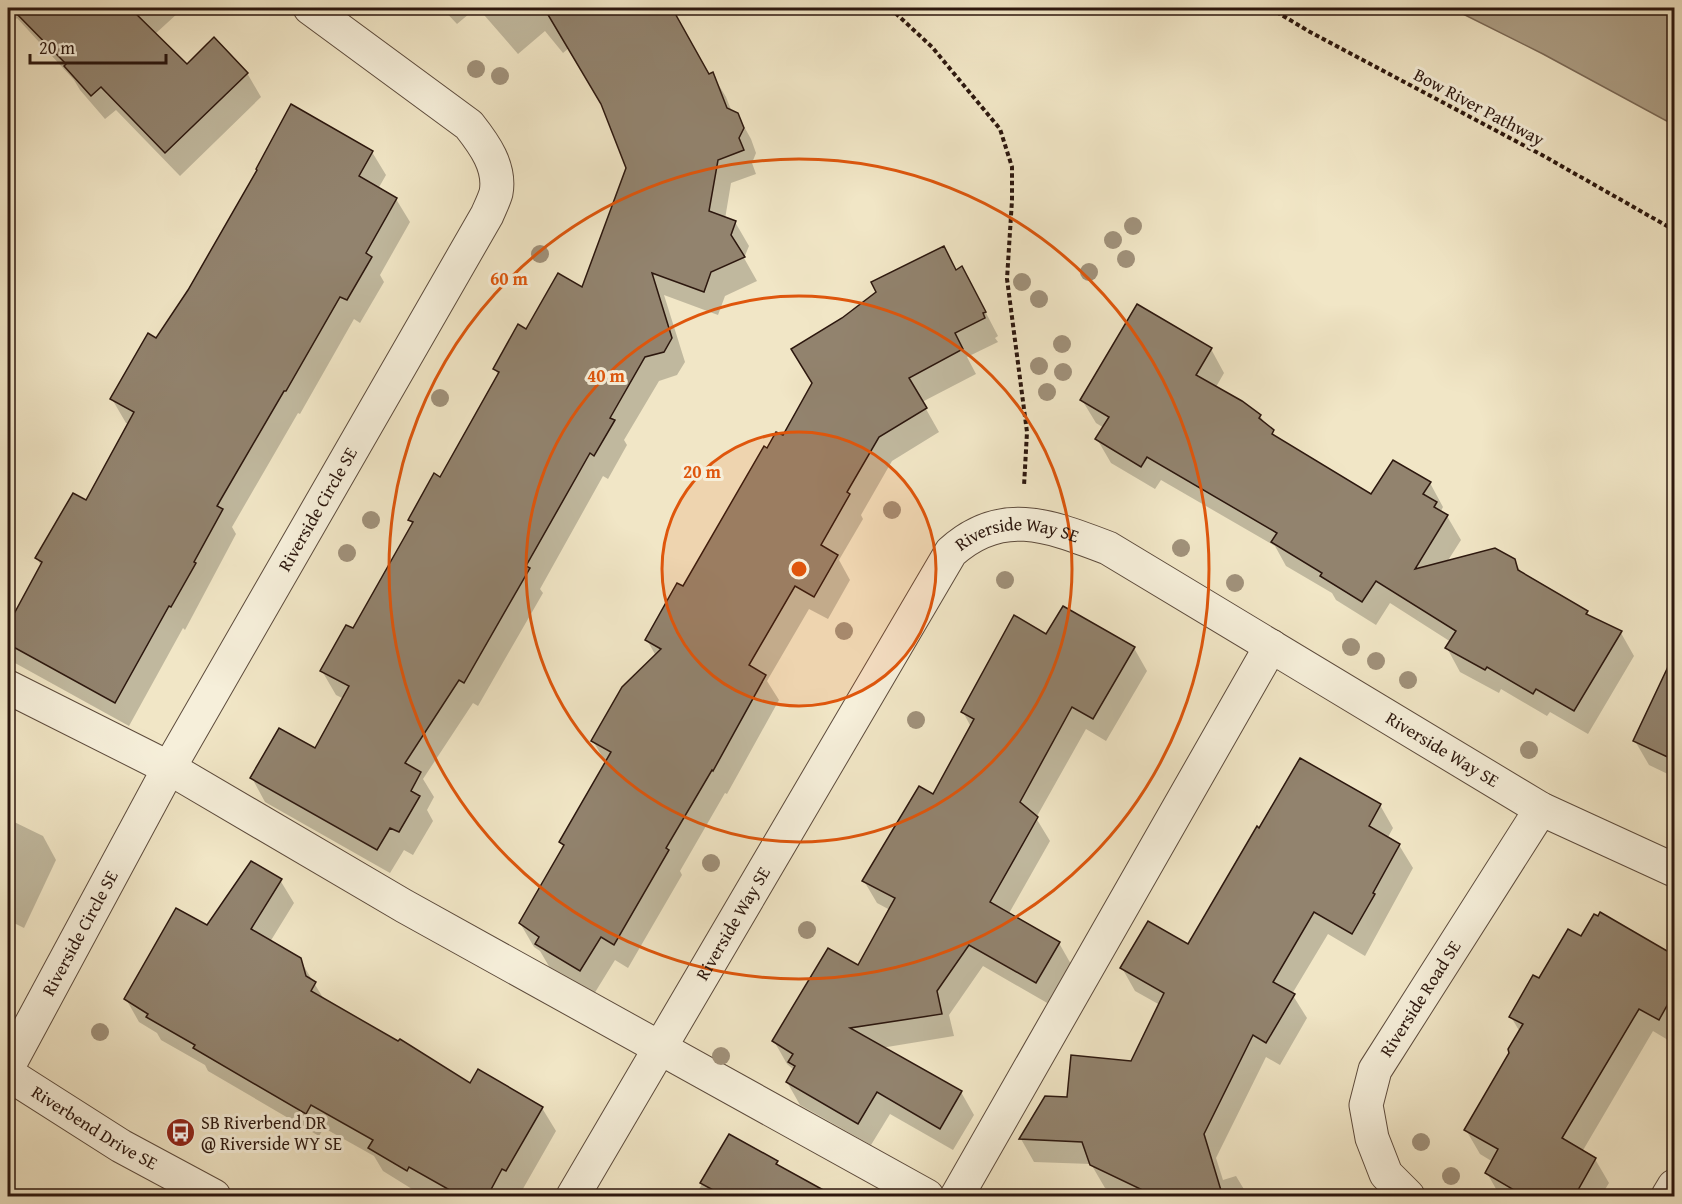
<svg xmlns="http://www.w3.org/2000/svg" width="1682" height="1204" font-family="'Gentium Book Plus',serif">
<rect width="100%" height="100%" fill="#f1e6c6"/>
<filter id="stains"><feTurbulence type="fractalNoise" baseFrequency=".00333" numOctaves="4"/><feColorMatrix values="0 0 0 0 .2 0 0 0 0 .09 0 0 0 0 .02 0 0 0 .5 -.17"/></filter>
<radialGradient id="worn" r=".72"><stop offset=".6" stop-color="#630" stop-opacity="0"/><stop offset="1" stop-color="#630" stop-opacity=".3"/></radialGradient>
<!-- water -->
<path fill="#aea087" stroke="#7a6957" stroke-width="1.5" d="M1451 8H1674V125L1543 54Z"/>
<!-- shadow -->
<g fill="#0003">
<path d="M8 8H175L178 13 155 34 187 66 247 73 261 97 180 176 116 110 105 119 80 90 74 80 17 18 13 22 8 15Z"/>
<path d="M442 8H476L457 24Z"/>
<path d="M478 8H671L710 75 712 74 726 97 732 112 737 114 751 139 756 153 752 163 756 174 731 183 725 219 735 222 749 246 744 258 757 281 725 296 718 315 664 295 685 362 677 375 659 381 624 440 627 445 608 479 603 476 540 589 543 593 478 706 473 703 423 779 434 797 427 810 433 821 413 855 404 850 390 873 265 802 252 778 316 750 344 699 336 695 322 671 353 630 413 525 410 520 441 479 498 375 495 369 527 331 583 289 627 168 603 105 569 48 563 53 545 31 518 54Z"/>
<path d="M372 152 386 175 378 189 396 199 410 222 380 275 384 282 360 323 354 319 300 414 298 413 232 527 236 534 185 630 183 628 129 726 15 663 8 650V628L41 566 37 558 86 502 129 424 126 423 112 399 156 340Z"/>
<path d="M956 271 975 292 998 336 995 338 998 342 967 357 976 374 922 402 939 432 892 461 861 515 863 519 839 560 850 580 828 619 809 609 767 681 779 700 727 794 725 793 680 871 682 875 628 968 615 960 594 994 550 968 540 951 534 947 520 923 564 847 561 842 606 763 593 741 656 656 647 640 683 588 768 450Z"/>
<path d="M1211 349 1224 373 1216 387 1260 416 1277 439 1371 496 1430 483 1443 507 1441 511 1447 516 1461 540 1447 562 1514 560 1522 574 1587 612 1590 618 1621 633 1634 656 1588 734 1550 712 1547 716 1501 689 1499 693 1460 672 1447 648 1451 642 1390 603 1376 625 1336 600 1332 593 1286 566 1275 546 1161 480 1155 489 1111 463 1097 439 1104 428 1096 423 1082 400Z"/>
<path d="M1046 636 1134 648 1147 671 1106 741 1086 729 1036 818 1050 841 1008 915 1059 943 1072 966 1049 1004 983 966 949 1015 954 1036 881 1048 961 1092 974 1115 953 1150 890 1114 871 1145 800 1105 787 1082 794 1070 787 1064 774 1041 859 967 890 910 877 903 864 881 934 796 971 727 963 712Z"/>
<path d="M1674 658V777L1649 765 1635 741Z"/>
<path d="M1380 805 1393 828 1387 839 1399 845 1413 868 1365 956 1328 934 1292 994 1307 1018 1280 1065 1266 1057 1216 1158 1223 1180 1236 1176 1248 1196H1115L1113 1192 1105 1188 1091 1164 1034 1162 1021 1139 1068 1098 1132 1063 1160 1005 1135 991 1122 968 1188 946Z"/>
<path d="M8 819 43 836 56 860 24 928 8 920Z"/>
<path d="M280 880 294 903 270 942 300 960 325 1001 471 1085 542 1108 556 1131 520 1194 515 1192 513 1196H436L423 1189 420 1194 383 1171 374 1156 324 1128 319 1136 208 1071 205 1065 161 1040 157 1033 139 1022 126 999 208 927Z"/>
<path d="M1600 914 1674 957V1040L1673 1043 1653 1031 1582 1152 1595 1159 1609 1183 1601 1196H1500L1487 1173 1493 1162 1480 1154 1466 1130 1511 1053 1520 1032 1511 1017 1540 980 1582 938Z"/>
<path d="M730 1136 776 1162 779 1167 833 1196H695Z"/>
</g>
<!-- building -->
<g fill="#92836e" stroke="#2c170e" stroke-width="1.5">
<path d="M11 8H130L187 64 214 37 248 73 165 153 101 87 91 96 64 66 66 64Z"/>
<path d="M544 8H672L709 74 713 72 727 108 738 113 744 128 739 138 744 150 718 160 709 211 736 221 731 235 745 257 711 272 704 292 652 273 672 338 664 352 645 357 610 418 615 420 594 456 590 453 526 566 530 568 464 683 459 680 405 763 421 772 411 791 420 796 399 832 390 828 377 850 250 778 279 728 315 748 349 686 320 671 346 625 353 628 413 522 408 520 434 473 440 477 499 372 493 369 518 324 526 329 558 273 582 287 626 168 601 104Z"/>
<path d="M291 104 373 151 359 176 397 198 366 253 372 257 347 300 340 297 286 391H284L217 506 223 509 194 562 196 563 171 607 169 606 115 703 8 644V625L42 562 35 558 73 493 86 500 134 412 110 399 148 333 156 338 188 290 257 170 256 169Z"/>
<path d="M944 246 956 270 962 266 986 312 983 313 985 318 955 333 963 349 909 378 927 408 879 437 847 492 850 494 821 545 838 555 814 597 795 586 749 665 766 675 713 771 712 770 666 848 669 850 614 945 601 937 580 971 535 944 539 937 519 923 564 845 559 842 611 752 591 741 622 687 661 649 645 640 677 583 683 586 764 446 767 448 776 432 783 435 812 383 791 349 842 318 876 292 871 282Z"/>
<path d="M1137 304 1212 348 1196 375 1242 401 1261 415 1259 418 1274 430 1272 434 1371 494 1393 460 1431 482 1423 494 1437 502 1434 507 1448 515 1415 569 1495 548 1515 559 1518 570 1588 611 1586 614 1622 631 1574 711 1536 689 1533 694 1487 667 1485 670 1445 648 1456 631 1376 581 1362 602 1320 576 1322 573 1271 542 1277 533 1147 457 1141 467 1095 439 1109 417 1080 400Z"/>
<path d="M1063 606 1135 647 1093 719 1072 707 1020 802 1038 817 990 902 1060 942 1036 983 969 945 937 991 942 1014 850 1028 962 1091 940 1129 877 1092 858 1124 786 1082 795 1066 788 1062 793 1054 772 1041 828 948 858 965 895 898 862 881 919 786 933 794 974 719 961 712 1014 615 1046 634Z"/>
<path d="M1674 654V760L1633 741Z"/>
<path d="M1300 758 1381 804 1369 826 1400 844 1373 893 1375 894 1352 934 1314 912 1273 982 1295 994 1266 1043 1253 1035 1204 1134 1223 1197H1157L1090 1165 1082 1142 1019 1139 1045 1096 1067 1097 1071 1055 1131 1061 1164 993 1120 968 1148 921 1188 944 1257 826 1259 828Z"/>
<path d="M251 861 282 879 251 929 301 958 306 976 316 982 311 991 398 1041 400 1039 470 1083 478 1069 543 1107 506 1171 502 1169 487 1197H462L409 1167 407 1171 368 1148 373 1140 311 1105 306 1114 193 1048 195 1045 146 1017 148 1014 124 999 176 908 207 925Z"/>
<path d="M1600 912 1674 955V993L1659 1020 1639 1009 1562 1138 1596 1158 1574 1197H1526L1485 1173 1498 1149 1464 1130 1509 1053 1508 1049 1523 1024 1509 1017 1533 975 1539 978 1568 929 1581 936 1594 914 1598 916Z"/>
<path d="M729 1134 778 1161 776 1164 836 1197H726L700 1183Z"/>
</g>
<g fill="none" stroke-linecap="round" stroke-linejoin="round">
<defs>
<g id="minor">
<path d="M8 687 169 768 404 906 927 1196"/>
<path id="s1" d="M8 1067 169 768 487 215C490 208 494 200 496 193 501 167 484 144 469 125L310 8"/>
<path id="s2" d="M8 1074 121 1146 214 1196"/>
<path id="s3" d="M573 1196 951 552C1002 506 1050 526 1108 548L1541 809 1674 870"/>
<path d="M957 1196 1271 646"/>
<path id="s4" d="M1408 1196 1386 1174 1372 1138 1366 1105 1375 1070 1541 809"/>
<path d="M1668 1196 1674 1186"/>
</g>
</defs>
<!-- minor casing -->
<use href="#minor" stroke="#5d4b3c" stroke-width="35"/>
<!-- path -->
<g stroke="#2c170e" stroke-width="4" stroke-dasharray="4.5 3" stroke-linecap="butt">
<path d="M890 8 932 47 1000 129 1012 167V200L1007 279 1027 432 1024 486"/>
<path d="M1270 8 1310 32 1542 155 1674 230"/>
</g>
<!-- minor -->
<use href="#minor" stroke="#f6efda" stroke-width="33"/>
</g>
<!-- trees -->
<g fill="#a0917a">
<circle cx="476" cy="69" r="9"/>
<circle cx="500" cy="76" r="9"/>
<circle cx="1133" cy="226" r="9"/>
<circle cx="1113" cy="240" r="9"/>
<circle cx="540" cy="254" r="9"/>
<circle cx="1126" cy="259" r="9"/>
<circle cx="1089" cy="272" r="9"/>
<circle cx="1022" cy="282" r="9"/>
<circle cx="1039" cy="299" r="9"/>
<circle cx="1062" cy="344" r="9"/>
<circle cx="1039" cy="366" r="9"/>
<circle cx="1063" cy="372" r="9"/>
<circle cx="1047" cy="392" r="9"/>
<circle cx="440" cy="398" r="9"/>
<circle cx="892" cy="510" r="9"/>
<circle cx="371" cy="520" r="9"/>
<circle cx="1181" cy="548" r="9"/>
<circle cx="347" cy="553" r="9"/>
<circle cx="1005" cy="580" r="9"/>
<circle cx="1235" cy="583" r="9"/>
<circle cx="844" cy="631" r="9"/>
<circle cx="1351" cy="647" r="9"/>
<circle cx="1376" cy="661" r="9"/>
<circle cx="1408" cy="680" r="9"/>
<circle cx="916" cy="720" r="9"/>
<circle cx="1529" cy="750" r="9"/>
<circle cx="711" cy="863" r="9"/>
<circle cx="807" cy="930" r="9"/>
<circle cx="100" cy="1032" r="9"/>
<circle cx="721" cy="1056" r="9"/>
<circle cx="1421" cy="1142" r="9"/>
<circle cx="1451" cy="1176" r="9"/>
</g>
<!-- distance rings -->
<circle cx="799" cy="569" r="137" fill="#df560c" fill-opacity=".12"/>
<g fill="none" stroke="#df560c" stroke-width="3">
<circle cx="799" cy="569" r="137"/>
<circle cx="799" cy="569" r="273"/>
<circle cx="799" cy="569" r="410"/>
</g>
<!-- icons -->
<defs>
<symbol id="bus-disc" viewBox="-11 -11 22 22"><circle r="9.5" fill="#8f2418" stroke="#f6efda"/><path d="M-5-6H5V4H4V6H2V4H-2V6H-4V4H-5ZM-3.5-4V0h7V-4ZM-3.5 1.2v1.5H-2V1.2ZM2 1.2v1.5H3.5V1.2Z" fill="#fff"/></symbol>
</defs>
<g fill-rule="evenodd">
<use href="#bus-disc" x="164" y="1116" width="33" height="33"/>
</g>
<g text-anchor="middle" stroke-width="6" stroke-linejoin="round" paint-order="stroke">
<!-- street labels -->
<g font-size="18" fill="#2c170e" stroke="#f6efda">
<text transform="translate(1479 107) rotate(28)" y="6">Bow River Pathway</text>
<text dy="6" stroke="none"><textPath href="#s1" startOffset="638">Riverside Circle SE</textPath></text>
<text dy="6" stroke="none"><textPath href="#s3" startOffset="819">Riverside Way SE</textPath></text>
<text dy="6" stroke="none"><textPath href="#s3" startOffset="1305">Riverside Way SE</textPath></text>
<text dy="6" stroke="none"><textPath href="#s3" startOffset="316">Riverside Way SE</textPath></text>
<text dy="6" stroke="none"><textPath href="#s1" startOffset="152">Riverside Circle SE</textPath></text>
<text dy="6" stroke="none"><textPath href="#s4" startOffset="224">Riverside Road SE</textPath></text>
<text dy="6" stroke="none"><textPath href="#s2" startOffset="102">Riverbend Drive SE</textPath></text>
</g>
<!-- poi labels -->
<g font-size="18" fill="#2c170e" stroke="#f6efda" text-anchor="start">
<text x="201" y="1129">SB Riverbend DR<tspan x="201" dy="21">@ Riverside WY SE</tspan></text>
</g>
</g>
<circle cx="799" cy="569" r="9" fill="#df560c" stroke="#f6efda" stroke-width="3"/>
<g font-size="18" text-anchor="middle" font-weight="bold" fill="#df560c" stroke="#f6efda" stroke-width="6" stroke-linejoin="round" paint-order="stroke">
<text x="509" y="285">60 m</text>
<text x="606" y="382">40 m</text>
<text x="702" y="478">20 m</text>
</g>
<!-- margin -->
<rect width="1682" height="1204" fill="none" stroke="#f1e6c6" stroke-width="30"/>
<rect x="9" y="9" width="1664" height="1186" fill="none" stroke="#2c170e" stroke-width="3"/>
<rect x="15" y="15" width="1652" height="1174" fill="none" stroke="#2c170e" stroke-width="1.5"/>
<!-- scale -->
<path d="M30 54v9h136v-9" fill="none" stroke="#2c170e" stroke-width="3"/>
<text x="39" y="54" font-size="18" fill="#2c170e" stroke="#f6efda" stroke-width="4.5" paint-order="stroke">20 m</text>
<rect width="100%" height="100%" filter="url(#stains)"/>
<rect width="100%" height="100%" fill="url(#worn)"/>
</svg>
